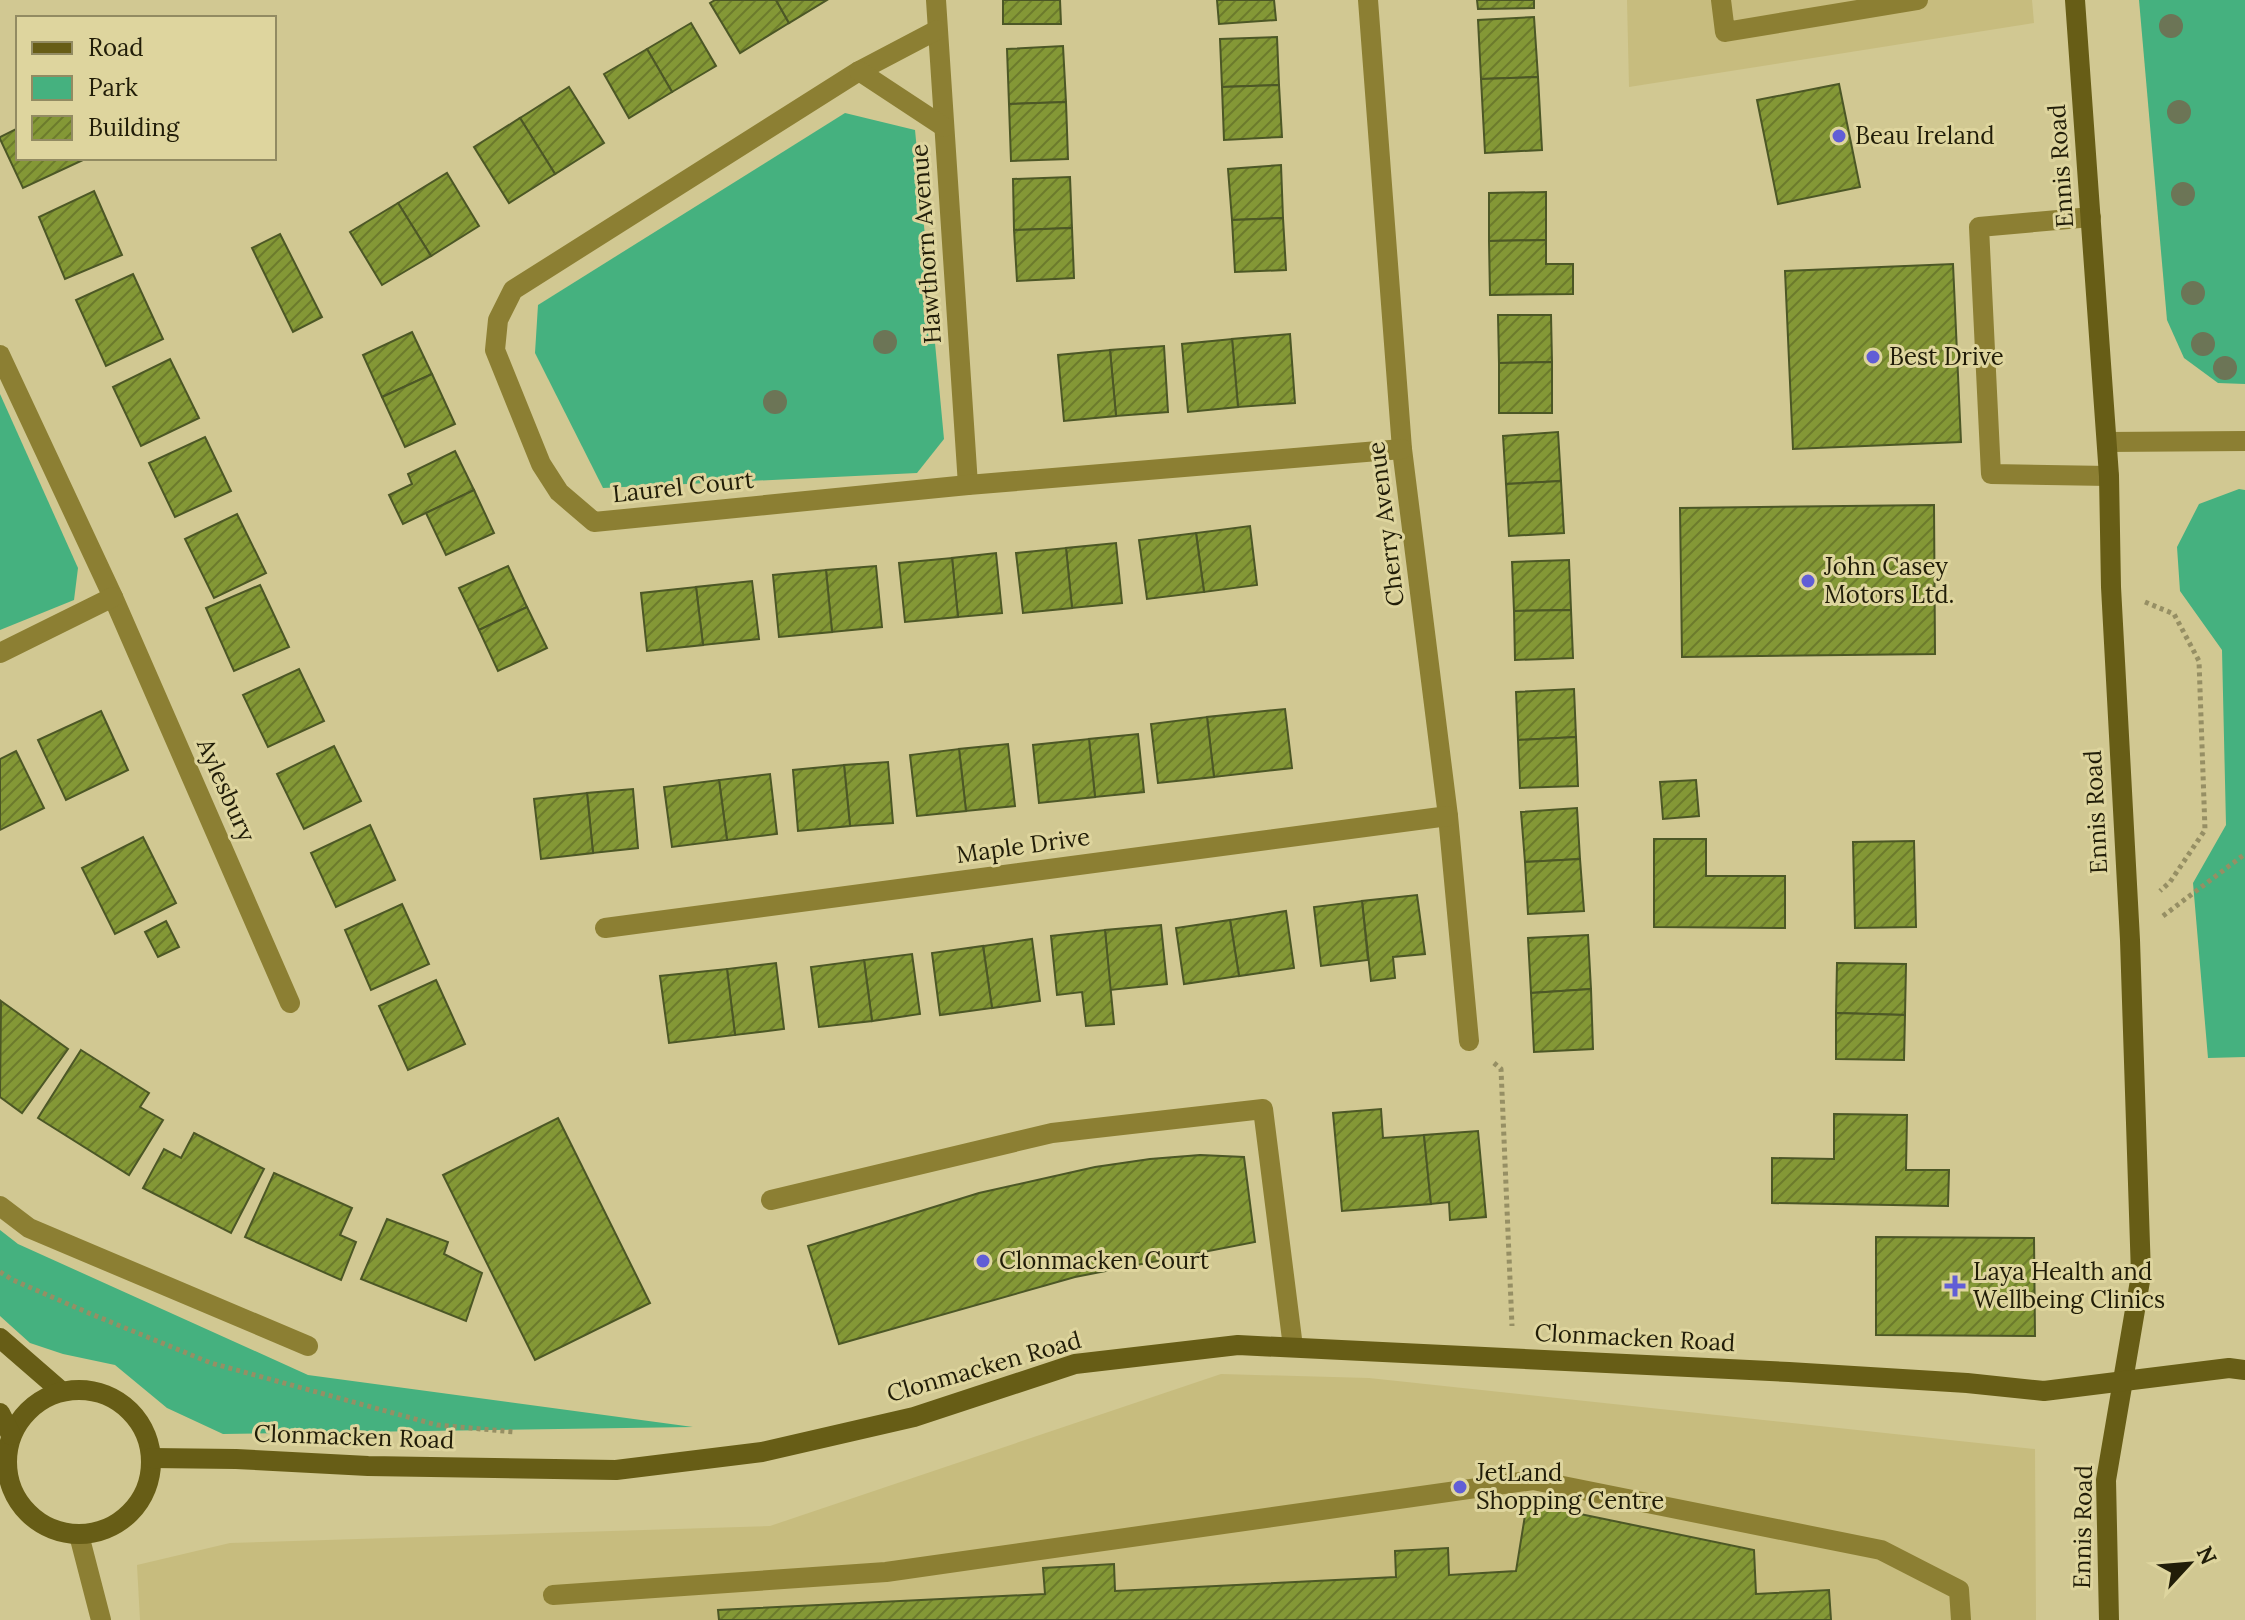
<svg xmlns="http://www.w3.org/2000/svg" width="2245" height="1620" font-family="Lora,serif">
<defs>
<pattern id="building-hatch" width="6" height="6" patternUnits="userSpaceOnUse" patternTransform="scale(2)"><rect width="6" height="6" fill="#849836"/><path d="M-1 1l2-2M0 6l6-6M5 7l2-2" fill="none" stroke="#6c7b2c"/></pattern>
</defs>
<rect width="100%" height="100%" fill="#d1c892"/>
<!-- built -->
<g fill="#c7bc7e">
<path d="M1627 0H2032L2034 23 1629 87Z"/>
<path d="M1221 1374 1369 1378 2035 1449 2036 1620H140L137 1565 230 1543 770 1526Z"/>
</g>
<!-- green -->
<g fill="#45b17f">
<path d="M2139 0H2245V384L2218 383 2184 358 2167 320Z"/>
<path d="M845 113 915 130 944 439 917 473 603 488 535 353 538 305Z"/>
<path d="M0 394 78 568 74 600 0 630Z"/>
<path d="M2239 489 2245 490V1057L2208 1058 2193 883 2226 825 2222 650 2180 591 2177 547 2199 504Z"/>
<path d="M0 1230 18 1244 308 1375 693 1427 223 1434 167 1408 115 1365 63 1354 30 1343 0 1316Z"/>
</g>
<!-- building -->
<g fill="url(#building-hatch)" stroke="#4c5726" stroke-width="2">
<path d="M715 0H776L789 23 740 53 710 3Z"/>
<path d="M776 0H827L789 23Z"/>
<path d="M1003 0H1060L1061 24H1003Z"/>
<path d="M1217 0H1274L1276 20 1219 24Z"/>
<path d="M1477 0H1534V8L1478 9Z"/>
<path d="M1534 17 1538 77 1481 79 1478 20Z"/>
<path d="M691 23 716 66 672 92 647 49Z"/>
<path d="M1277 37 1279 85 1222 87 1220 39Z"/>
<path d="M1063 46 1066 102 1009 104 1007 49Z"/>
<path d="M647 49 672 92 629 118 604 74Z"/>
<path d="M1538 77 1542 150 1485 153 1481 79Z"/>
<path d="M1839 84 1860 187 1778 204 1757 100Z"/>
<path d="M1279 85 1282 137 1224 140 1222 87Z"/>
<path d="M569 87 604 143 555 174 520 118Z"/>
<path d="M1066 102 1068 159 1011 161 1009 104Z"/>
<path d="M520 118 555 174 509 203 474 147Z"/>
<path d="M18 128V158H82L83 160 23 188 0 139V137Z"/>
<path d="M1281 165 1283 218 1232 220 1228 169Z"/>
<path d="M447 173 479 226 431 256 398 203Z"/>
<path d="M1070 177 1072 228 1014 230 1013 179Z"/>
<path d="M94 191 122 255 65 279 39 217Z"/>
<path d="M1546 192V240L1489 241V193Z"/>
<path d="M398 203 431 256 382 285 350 232Z"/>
<path d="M1283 218 1286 270 1235 272 1232 220Z"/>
<path d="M1072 228 1074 278 1017 281 1014 230Z"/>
<path d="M280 234 322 317 293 332 252 248Z"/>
<path d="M1546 240V264H1573V294L1490 295 1489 241Z"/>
<path d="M1953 264 1961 442 1793 449 1785 271Z"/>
<path d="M133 274 163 339 106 366 76 300Z"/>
<path d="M1498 315H1551L1552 362 1499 363Z"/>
<path d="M412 332 432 374 382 397 363 355Z"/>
<path d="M1290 334 1295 403 1238 407 1232 339Z"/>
<path d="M1232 339 1238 407 1188 412 1182 344Z"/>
<path d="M1164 346 1168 412 1116 416 1110 350Z"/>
<path d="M1110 350 1116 416 1064 421 1058 355Z"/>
<path d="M170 359 199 418 141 446 113 387Z"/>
<path d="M1552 362V413H1499V363Z"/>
<path d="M432 374 455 424 405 447 382 397Z"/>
<path d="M1558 432 1561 481 1506 484 1503 436Z"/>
<path d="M205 437 231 491 175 517 149 463Z"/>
<path d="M455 451 474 490 403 524 389 495 412 484 408 474Z"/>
<path d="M1561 481 1564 533 1509 536 1506 484Z"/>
<path d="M474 490 494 533 446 555 426 513Z"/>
<path d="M1934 505 1935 654 1682 657 1680 508Z"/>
<path d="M237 514 266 573 214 598 185 539Z"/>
<path d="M1250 526 1257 585 1204 592 1196 533Z"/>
<path d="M1196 533 1204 592 1147 599 1139 540Z"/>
<path d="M1116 543 1122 603 1072 608 1066 548Z"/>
<path d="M1066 548 1072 608 1023 613 1016 553Z"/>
<path d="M996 553 1002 613 958 617 952 558Z"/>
<path d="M952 558 958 617 905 622 899 563Z"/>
<path d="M1569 560 1571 610 1514 611 1512 562Z"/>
<path d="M508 566 527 607 479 630 459 588Z"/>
<path d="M876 566 882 627 832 632 826 570Z"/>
<path d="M826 570 832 632 779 637 773 575Z"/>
<path d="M752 581 759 639 703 645 696 587Z"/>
<path d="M260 585 289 647 234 671 206 608Z"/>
<path d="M696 587 703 645 647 651 641 593Z"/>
<path d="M527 607 547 648 498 671 479 630Z"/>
<path d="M1571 610 1573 658 1515 660 1514 611Z"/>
<path d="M299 669 324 721 268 747 243 695Z"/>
<path d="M1574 689 1576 737 1518 740 1516 692Z"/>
<path d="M1285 709 1292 768 1214 777 1207 717Z"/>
<path d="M101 711 128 770 66 800 38 740Z"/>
<path d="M1207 717 1214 777 1158 783 1151 724Z"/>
<path d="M1138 734 1144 792 1095 797 1089 739Z"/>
<path d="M1576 737 1578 786 1520 788 1518 740Z"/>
<path d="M1089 739 1095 797 1039 803 1033 745Z"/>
<path d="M1008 744 1015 806 966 811 959 749Z"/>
<path d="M334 746 361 801 304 829 277 774Z"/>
<path d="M959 749 966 811 917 816 910 755Z"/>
<path d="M16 751 44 808 0 830V759Z"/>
<path d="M888 762 893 823 850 826 844 765Z"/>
<path d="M844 765 850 826 798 831 793 770Z"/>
<path d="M770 774 777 834 727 840 719 780Z"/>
<path d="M719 780 727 840 672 847 664 787Z"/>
<path d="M1696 780 1699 816 1663 819 1660 782Z"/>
<path d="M633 789 638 848 593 853 587 793Z"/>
<path d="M587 793 593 853 541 859 534 799Z"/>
<path d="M1577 808 1580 859 1525 862 1521 812Z"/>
<path d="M370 825 395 880 336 907 311 853Z"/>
<path d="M143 837 176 903 115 934 82 868Z"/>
<path d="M1654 839H1706V876H1785V928L1654 927Z"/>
<path d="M1914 841 1916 927 1855 928 1853 842Z"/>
<path d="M1580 859 1584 911 1528 914 1525 862Z"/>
<path d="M1417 895 1425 954 1393 957 1395 978 1371 981 1362 901Z"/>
<path d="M1362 901 1368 960 1321 966 1314 907Z"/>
<path d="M402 904 429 964 371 990 345 930Z"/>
<path d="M1286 911 1294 968 1239 976 1230 920Z"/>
<path d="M1230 920 1239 976 1184 984 1176 928Z"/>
<path d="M166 921 179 947 158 957 145 932Z"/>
<path d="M1161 925 1167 984 1110 990 1105 930Z"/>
<path d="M1105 930 1114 1024 1086 1026 1082 992 1057 995 1051 936Z"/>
<path d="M1588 935 1591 989 1531 993 1528 938Z"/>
<path d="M1032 939 1040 1001 992 1008 983 946Z"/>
<path d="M983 946 992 1008 940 1015 932 953Z"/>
<path d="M912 954 920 1014 872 1021 864 960Z"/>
<path d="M864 960 872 1021 819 1027 811 967Z"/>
<path d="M776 963 784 1029 735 1035 727 969Z"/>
<path d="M1837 963 1906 964 1905 1015 1836 1013Z"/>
<path d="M727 969 735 1035 669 1043 660 976Z"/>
<path d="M436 980 465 1044 408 1070 379 1006Z"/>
<path d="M1591 989 1593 1049 1534 1052 1531 993Z"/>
<path d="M1 1001 68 1049 22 1113 0 1097Z"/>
<path d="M1836 1013 1905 1015 1904 1060 1836 1059Z"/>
<path d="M81 1050 149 1093 140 1107 163 1120 129 1175 38 1118Z"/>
<path d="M1381 1109 1383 1138 1424 1135 1431 1204 1342 1211 1333 1113Z"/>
<path d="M1834 1114 1907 1115 1906 1170H1949L1948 1206 1772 1203V1158L1834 1159Z"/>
<path d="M558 1118 650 1303 535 1360 443 1175Z"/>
<path d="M1478 1131 1486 1217 1450 1220 1449 1202 1431 1204 1424 1135Z"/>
<path d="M194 1133 264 1169 231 1233 143 1188 164 1149 181 1158Z"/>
<path d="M1200 1155 1244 1157 1255 1242 1075 1277 839 1344 808 1246 979 1193 1095 1167 1150 1159Z"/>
<path d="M274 1173 352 1208 340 1235 356 1242 341 1280 245 1237Z"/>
<path d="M387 1219 448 1242 444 1254 482 1273 466 1321 361 1279Z"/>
<path d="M1876 1237 2034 1238 2035 1336 1876 1335Z"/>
<path d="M1527 1503 1754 1550 1756 1594 1829 1590 1831 1620H719L718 1610 1045 1594 1043 1568 1114 1564 1115 1591 1396 1577 1395 1551 1448 1548 1449 1575 1516 1571Z"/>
</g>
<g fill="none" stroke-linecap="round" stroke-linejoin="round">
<!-- path -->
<g stroke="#968f64" stroke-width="5" stroke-dasharray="4 4" stroke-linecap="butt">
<path d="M2145 602 2174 614 2199 661 2205 830 2170 882 2160 891"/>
<path d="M2163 916 2245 854"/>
<path d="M1494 1063 1501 1069 1512 1326"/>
<path d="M0 1272 13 1280 91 1314 211 1363 437 1425 515 1432"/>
</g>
<!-- lane -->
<g stroke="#8c7f33" stroke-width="20">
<path d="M1721 0 1725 32 1918 0"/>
<path d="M2091 217 1979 227 1991 474 2109 476"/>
<path d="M771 1200 1052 1133 1263 1109 1293 1347"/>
<path d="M553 1595 886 1572 1533 1480 1881 1550 1959 1590 1961 1620"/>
</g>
<!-- street -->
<g stroke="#8c7f33" stroke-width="20">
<path d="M936 0 968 485"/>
<path d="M1368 0 1402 449 1448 816 1469 1041"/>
<path d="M937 30 859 71 513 290 498 320 495 350 541 464 559 492 594 522 968 485 1402 449"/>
<path d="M859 71 944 127"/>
<path d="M0 355 113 597 290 1003"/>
<path d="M2107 442 2245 441"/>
<path d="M0 653 113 597"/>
<path d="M605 928 1448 816"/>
<path d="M0 1206 29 1228 308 1346"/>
<path d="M0 1463H5"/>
<path d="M79 1535 101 1620"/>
</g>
<!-- secondary -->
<g stroke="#675d16" stroke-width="20">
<path d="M2075 0 2109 476 2111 587 2130 940 2141 1275 2106 1480 2109 1620"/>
<path d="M0 1338 61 1391"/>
<circle cx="79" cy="1462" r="72"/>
<path d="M0 1413 11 1435"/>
<path d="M151 1458 236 1459 368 1466 616 1470 762 1452 914 1417 1075 1364 1238 1345 1789 1372 1967 1383 2044 1391 2229 1368 2245 1370"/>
</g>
</g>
<!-- trees -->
<g fill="#6c7556">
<circle cx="2171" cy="26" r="12"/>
<circle cx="2179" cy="112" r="12"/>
<circle cx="2183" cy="194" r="12"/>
<circle cx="2193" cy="293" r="12"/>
<circle cx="885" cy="342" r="12"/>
<circle cx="2203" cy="344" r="12"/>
<circle cx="2225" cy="368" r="12"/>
<circle cx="775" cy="402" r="12"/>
</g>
<!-- markers -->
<g fill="#615ed6" stroke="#ded59e" stroke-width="3">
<circle cx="1839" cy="136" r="8"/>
<circle cx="1873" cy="357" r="8"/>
<circle cx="1808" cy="581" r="8"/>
<circle cx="983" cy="1261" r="8"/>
<path d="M1951 1274h8v8h8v8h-8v8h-8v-8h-8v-8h8z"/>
<circle cx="1460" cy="1487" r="8"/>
</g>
<g text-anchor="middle" stroke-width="6" stroke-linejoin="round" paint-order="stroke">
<!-- poi labels -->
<g font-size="24" fill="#211d08" stroke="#ded59e" text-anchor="start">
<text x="1855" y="144">Beau Ireland</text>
<text x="1889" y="365">Best Drive</text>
<text x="1824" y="575">John Casey<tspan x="1824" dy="28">Motors Ltd.</tspan></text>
<text x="999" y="1269">Clonmacken Court</text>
<text x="1973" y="1280">Laya Health and<tspan x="1973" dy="28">Wellbeing Clinics</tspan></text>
<text x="1476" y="1481">JetLand<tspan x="1476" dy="28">Shopping Centre</tspan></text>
</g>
<!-- street labels -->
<g font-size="24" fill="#211d08" stroke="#ded59e">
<text transform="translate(2061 166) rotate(-94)" y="8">Ennis Road</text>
<text transform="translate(926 244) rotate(-94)" y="8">Hawthorn Avenue</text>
<text transform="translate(683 487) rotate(-6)" y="8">Laurel Court</text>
<text transform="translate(1386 524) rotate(-97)" y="8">Cherry Avenue</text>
<text transform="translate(226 790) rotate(66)" y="8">Aylesbury</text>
<text transform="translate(2096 812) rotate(-93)" y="8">Ennis Road</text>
<text transform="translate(1023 846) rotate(-8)" y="8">Maple Drive</text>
<text transform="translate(1635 1338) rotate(3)" y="8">Clonmacken Road</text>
<text transform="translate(984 1367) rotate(-16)" y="8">Clonmacken Road</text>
<text transform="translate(354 1437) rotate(2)" y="8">Clonmacken Road</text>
<text transform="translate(2083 1527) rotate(-89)" y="8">Ennis Road</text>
</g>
</g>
<!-- legend -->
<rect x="16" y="16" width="260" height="144" fill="#ded59e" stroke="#928b62" stroke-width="2"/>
<rect x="32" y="42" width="40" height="12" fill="#675d16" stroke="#928b62" stroke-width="2"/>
<text x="88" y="56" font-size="24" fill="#211d08">Road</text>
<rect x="32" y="76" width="40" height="24" fill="#45b17f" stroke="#928b62" stroke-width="2"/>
<text x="88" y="96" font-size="24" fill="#211d08">Park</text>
<rect x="32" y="116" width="40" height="24" fill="url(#building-hatch)" stroke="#928b62" stroke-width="2"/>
<text x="88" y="136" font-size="24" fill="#211d08">Building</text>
<!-- north arrow -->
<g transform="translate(2189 1564) rotate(64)" stroke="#ded59e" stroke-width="6" paint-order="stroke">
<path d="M0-6L14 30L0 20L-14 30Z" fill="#211d08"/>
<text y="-12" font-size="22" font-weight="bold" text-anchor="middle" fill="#211d08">N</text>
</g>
</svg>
